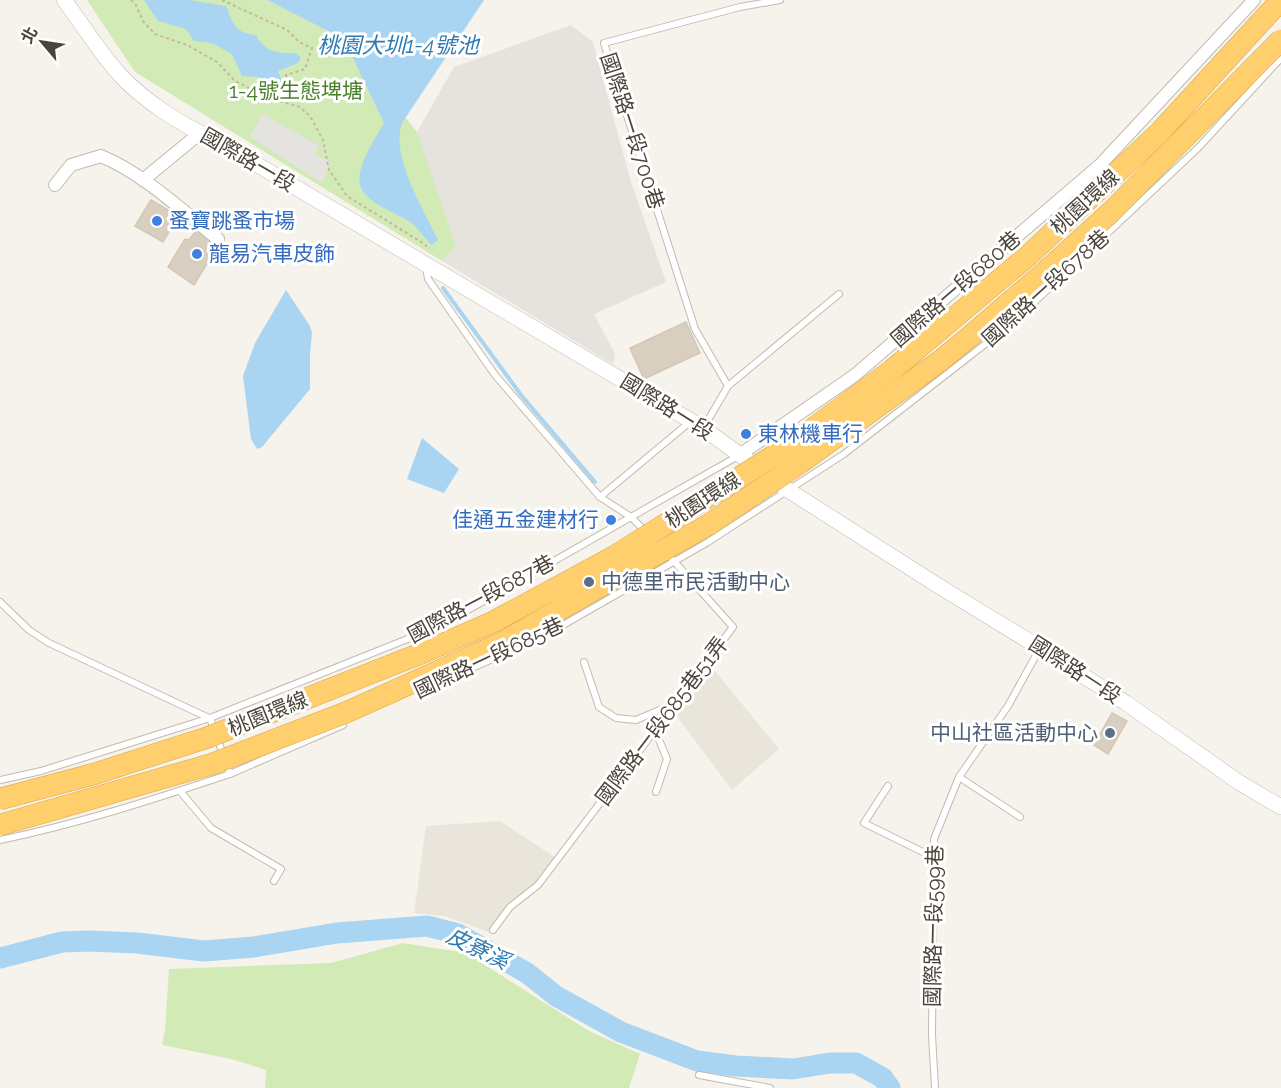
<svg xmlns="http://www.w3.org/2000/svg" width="1281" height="1088" font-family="Raleway,'Noto Sans TC',sans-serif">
<rect width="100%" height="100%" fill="#f6f3ec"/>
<!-- residential -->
<g fill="#eae5da">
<path d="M710 665 779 749 732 790 673 711Z"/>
<path d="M500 821 556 858 537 883 509 904 494 934 445 916 414 913 426 826Z"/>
</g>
<!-- industrial -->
<path fill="#e6e2dd" d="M571 25 593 42 631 182 666 282 594 314 615 354 613 364 442 261 455 246 417 132 454 67Z"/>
<!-- green -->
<g fill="#d2eab5">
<path d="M87 0H267L344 39 417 132 456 246 442 261 135 72Z"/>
<path d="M403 943 466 953 589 1031 640 1054 629 1088H265L266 1070 231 1059 162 1045 165 1030 169 969 331 963Z"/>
</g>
<!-- parking -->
<path fill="#e5e3e0" d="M262 114 318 145 315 154 331 162 322 183 250 137Z"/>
<!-- water -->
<g fill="#a9d4f2">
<path d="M144 0H189L226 6C233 24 235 33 256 35 264 52 279 54 296 53L301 58 298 63 278 71 284 87 279 90 259 77 242 76 232 54 212 43 194 41 186 29 158 21Z"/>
<path d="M267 0H484L402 123C390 156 424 210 438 240L431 245C425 238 419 230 413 224 395 210 354 202 360 173 363 156 376 137 384 123L344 39Z"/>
<path d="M286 290 310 326 312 333 310 355V389L262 447 257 449 251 439 243 376 255 343Z"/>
<path d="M422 438 459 469 444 493 407 479Z"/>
</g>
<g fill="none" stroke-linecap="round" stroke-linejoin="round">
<!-- stream -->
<path stroke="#a9d4f2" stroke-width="4" d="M443 288 521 395 595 482"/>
<!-- river -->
<path stroke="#a9d4f2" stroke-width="21" d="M0 958 62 942 89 941 137 943 204 951 254 947 337 933 427 926 458 934 527 973 556 996 621 1032 697 1061 736 1066 793 1069 830 1063H856L883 1078 890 1088"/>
</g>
<!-- building -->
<g fill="#d8cfc1" stroke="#d3c7b4" stroke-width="1.5">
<path d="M151 200 178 216 163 242 135 226Z"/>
<path d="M198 228 224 247 211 264 208 262 194 285 168 267 185 239 189 240Z"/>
<path d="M686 322 700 353 644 379 630 348Z"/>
<path d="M1112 713 1127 721 1108 754 1094 745Z"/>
</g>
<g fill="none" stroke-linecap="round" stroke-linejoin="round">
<defs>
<g id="service">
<path d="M426 268 428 279 495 375 600 497 631 517 646 532"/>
<path d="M728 386 695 329 604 43 740 7 780 0"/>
<path d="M704 427 728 386 839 294"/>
<path d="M600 497 691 421"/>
<path d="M0 602 29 630 49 643 209 718"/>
<path d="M584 662 599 707 616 718 636 720 676 703"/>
<path d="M418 692 544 636 708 542 844 454 1011 324 1198 148 1281 58"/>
<path d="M210 718 230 774 343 725"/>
<path d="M655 730 667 759 656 792"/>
<path d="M959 777 1020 817"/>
<path d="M0 780 41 771 210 718 440 626 738 456"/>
<path d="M888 786 864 823 933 857"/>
<path d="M180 791 211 828 281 869 274 881"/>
<path d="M0 840C78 824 155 799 230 774"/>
<path d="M493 930 510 907 538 885 733 627 672 559"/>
<path d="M699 1075 770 1088"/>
<path d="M935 1088 932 1035 934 839 959 777 1008 706 1040 648"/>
</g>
<g id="minor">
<path d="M143 180 200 133"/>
<path d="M55 185 71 165 101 156C144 174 181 210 218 239"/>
<path d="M741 454 855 375 1100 165 1254 0"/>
</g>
<path id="tertiary" d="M64 0C83 25 99 52 120 75 143 100 181 125 212 138L703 428 788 490 937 585 1040 648 1126 703 1240 783 1281 807"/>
</defs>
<!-- service casing -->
<use href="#service" stroke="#c2bbae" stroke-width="8"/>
<!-- minor casing -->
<use href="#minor" stroke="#c2bbae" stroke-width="14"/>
<!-- tertiary casing -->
<use href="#tertiary" stroke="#c2bbae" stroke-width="16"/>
<!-- path -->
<g stroke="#c4b79f" stroke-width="2" stroke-dasharray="3 3" stroke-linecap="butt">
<path d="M131 0 136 5 143 21 155 34 187 45 217 62 235 81 272 99 300 107 310 116 323 140 329 170 347 196 426 245V250"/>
<path d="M222 0 287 30 299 42 312 48 305 69 286 75 292 87 272 99"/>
</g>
<!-- service -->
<use href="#service" stroke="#fff" stroke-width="6"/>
<!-- minor -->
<use href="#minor" stroke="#fff" stroke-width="12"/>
<!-- tertiary -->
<use href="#tertiary" stroke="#fff" stroke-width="15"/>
<defs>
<g id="motorway-bridge">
<path d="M0 799 94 774 206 738 422 653 493 622 615 556 789 446 892 370 1029 255 1160 132 1281 0"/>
<path d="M0 825 212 764 347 712 503 642 708 525 800 463 940 361 968 338 1046 271 1111 212 1281 40"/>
</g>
</defs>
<!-- motorway-bridge casing -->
<use href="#motorway-bridge" stroke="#e0a43c" stroke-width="22" stroke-linecap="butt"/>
<!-- motorway-bridge -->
<use href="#motorway-bridge" stroke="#ffcf6e" stroke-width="21"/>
</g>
<!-- markers -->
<g fill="#3f7fe0" stroke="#fff" stroke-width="2">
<circle cx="157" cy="221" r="6"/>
<circle cx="197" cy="254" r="6"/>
<circle cx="746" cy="434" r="6"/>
<circle cx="611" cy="520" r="6"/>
</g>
<g fill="#5c6f8a" stroke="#fff" stroke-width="2">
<circle cx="589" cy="582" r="6"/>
<circle cx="1110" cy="733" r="6"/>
</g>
<g text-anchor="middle" stroke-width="6" stroke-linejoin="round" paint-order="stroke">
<!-- park labels -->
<g font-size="21" fill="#4a7f2a" stroke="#fff">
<text x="296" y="98">1-4號生態埤塘</text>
</g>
<!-- street labels -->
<g font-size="21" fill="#4b4439" stroke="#fff">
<text transform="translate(632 131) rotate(72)" y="7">國際路一段700巷</text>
<text transform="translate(248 160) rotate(30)" y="7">國際路一段</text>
<text transform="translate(1085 202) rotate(-43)" y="7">桃園環線</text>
<text transform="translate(1046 288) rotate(-42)" y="7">國際路一段678巷</text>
<text transform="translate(956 289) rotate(-41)" y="7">國際路一段680巷</text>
<text transform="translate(667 407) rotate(32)" y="7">國際路一段</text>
<text transform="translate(703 500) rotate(-33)" y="7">桃園環線</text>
<text transform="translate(481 599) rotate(-28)" y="7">國際路一段687巷</text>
<text transform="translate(489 658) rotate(-25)" y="7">國際路一段685巷</text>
<text transform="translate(1075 670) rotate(33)" y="7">國際路一段</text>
<text transform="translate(268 714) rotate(-22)" y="7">桃園環線</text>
<text transform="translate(662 721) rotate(-53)" y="7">國際路一段685巷51弄</text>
<text transform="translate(934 926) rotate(-89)" y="7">國際路一段599巷</text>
</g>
<!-- shop labels -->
<g font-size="21" fill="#366cbe" stroke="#fff" text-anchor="start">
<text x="169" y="228">蚤寶跳蚤市場</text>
<text x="209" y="261">龍易汽車皮飾</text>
<text x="758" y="441">東林機車行</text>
<text x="599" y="527" text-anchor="end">佳通五金建材行</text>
</g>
<!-- service labels -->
<g font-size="21" fill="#4e5e75" stroke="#fff" text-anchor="start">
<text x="601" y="589">中德里市民活動中心</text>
<text x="1098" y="740" text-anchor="end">中山社區活動中心</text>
</g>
<!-- water labels -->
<g font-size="22" font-style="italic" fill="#2e7ab2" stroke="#fff">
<text x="398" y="53">桃園大圳1-4號池</text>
<text transform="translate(478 948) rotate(26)" y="8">皮寮溪</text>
</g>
</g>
<!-- north arrow -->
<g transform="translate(42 42) rotate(299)" stroke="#ffffff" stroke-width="4.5" paint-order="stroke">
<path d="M0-4.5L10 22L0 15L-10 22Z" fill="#4b4439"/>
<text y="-9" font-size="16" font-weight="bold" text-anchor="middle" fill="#4b4439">北</text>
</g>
</svg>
